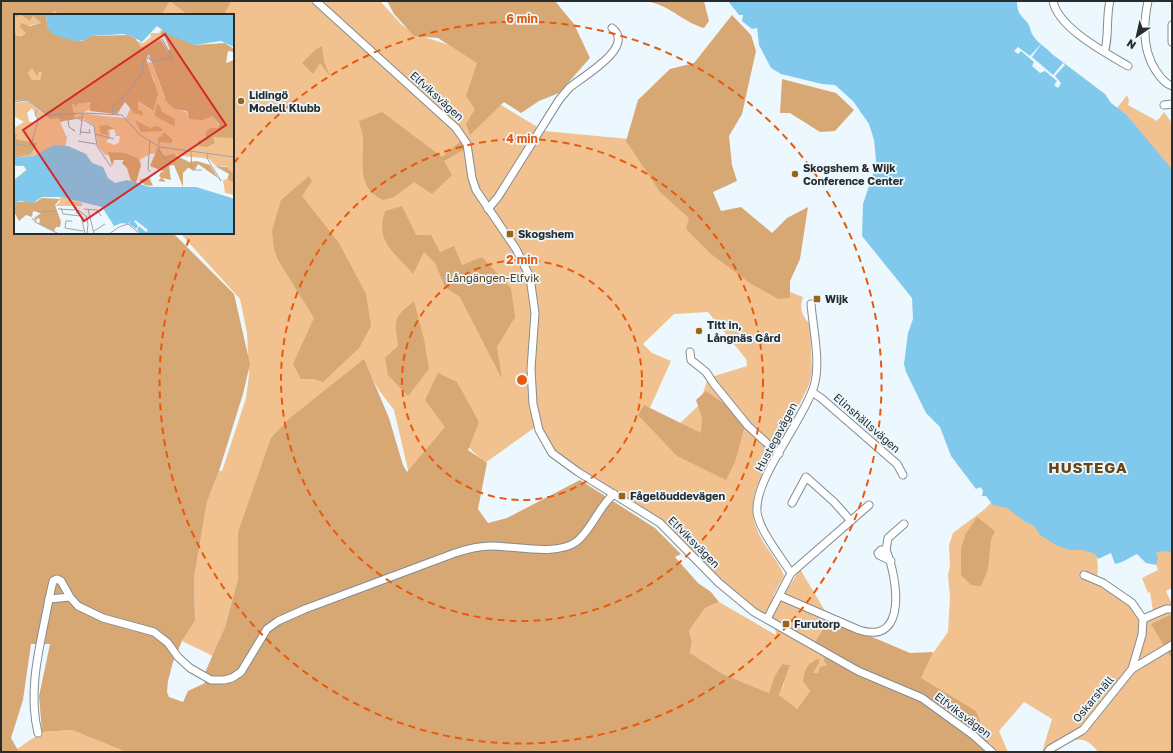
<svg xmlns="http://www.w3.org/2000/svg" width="1173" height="753" font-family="'Golos Text',sans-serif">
<rect width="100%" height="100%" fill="#ecf8fe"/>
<!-- green -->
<g fill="#f1c28f" fill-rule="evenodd">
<path d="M48 1H380L402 25 415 34 480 55 483 94 544 131 629 139 767 283 803 297C799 308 802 316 810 324L812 372 809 385 788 427 790 428 780 447 778 446C761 476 742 502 760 536 767 550 779 561 784 576L773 596 781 600 800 569 830 619 909 654 933 653 948 632 950 597 948 575 950 565 949 545 953 533 985 509 1086 400 1172 419V588L1166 591 1172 604V752H1098C1077 724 1066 752 1042 752L1052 719 1024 702 999 731 1008 752H997L989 743 938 705 817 645 825 656 827 665 818 673H812L819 663 811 661 810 691 796 710 779 695 784 685 783 679 789 665 782 664 774 677 769 693 723 674 690 653 692 642 689 631 705 608 719 602 776 635 774 620 750 607 734 594 658 518 563 458 555 451 541 425 534 428 485 463 447 427 410 472 408 470 394 410 378 389 364 364 238 532V579L225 627 213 656 182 641 195 621 194 578 207 502 219 471H222L246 398 249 375 247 333 240 299 180 233H233V15H46ZM708 312 746 359 747 366 708 378 699 405 678 425 649 410 671 361 652 353 643 344 674 314ZM1095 545C1116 548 1152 546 1158 570L1142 578 1148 593 1150 592 1153 611 1146 616 1131 600 1097 580 1098 566Z"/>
<path d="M1127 95 1129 101 1128 105 1157 121 1164 112 1172 123V171L1126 114 1117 108Z"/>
<path d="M72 730 126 752H19L17 749 42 732Z"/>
</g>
<!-- forest -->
<g fill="#d8a874">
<path d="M1 1H231L224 15H188L170 1 161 15H61L54 11 51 15H15V233H173L234 294 250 364 243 394 219 471 207 502 194 578 195 621 182 641 173 662 168 681 167 692 169 697 183 702 188 691 205 683 203 677 225 627 238 579V532L271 438 290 418 364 359 389 418 403 465 407 472 445 427 425 400 438 373 457 382 479 422 468 450 487 463 478 509 488 523 507 518 580 480 655 528 681 554 675 557 698 583 711 592 719 602 705 608 689 631 692 642 690 653 723 674 769 693 774 677 782 664 790 665C785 676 784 685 779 695L797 709 810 691 803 681C805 669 807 662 819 659V663L813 673H818L820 667 827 665 824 661 825 656 815 642 830 619 910 653 933 652 921 678 976 711 992 752H126L72 730 42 732 39 696 50 644H31L23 700 11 738 19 752H1Z"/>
<path d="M387 1H555L574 24 590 58 559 93 539 101 521 113 504 102 470 135 466 124 475 109 466 96 477 63 438 38 414 36 394 14Z"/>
<path d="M635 1H704L709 21 704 28C685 23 670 6 650 2 645 1 639 2 634 2Z"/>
<path d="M732 15 751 35 756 51 742 114 729 136 732 165 737 181 713 192 721 211 741 207 772 233 787 218 808 207 800 259 790 281V298L778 299 750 283 711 254 686 229 689 218 660 192 626 141 638 100 670 69 694 63Z"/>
<path d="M322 46 324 62 330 76 320 63 313 74 302 63 315 50Z"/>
<path d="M782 79 836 93 854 110 835 131 820 132 790 113H780Z"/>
<path d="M382 112 442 157 461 141 465 149 444 161 452 175 432 194 414 182 394 197 383 200C356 187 364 164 363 140 363 134 360 127 359 121Z"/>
<path d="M309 176 312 181 302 196 339 243 366 294 371 326 359 348 323 382 314 379H301L293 364 314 318 278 260 274 249 272 231 281 200Z"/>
<path d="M402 206 416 235H431L440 252 454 246 462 265 482 257 511 288 515 317 497 347 502 379 460 297 445 287 435 263 424 252 413 274C394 251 375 243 385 211Z"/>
<path d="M414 301 424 339 429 369 408 396 388 375 385 358 398 346C395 319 392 319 414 301Z"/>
<path d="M706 391 726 405 745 425 735 462 726 480 677 456 638 415 644 405 701 433 702 418 696 400Z"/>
<path d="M977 517 995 531 991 540 988 569 981 586 971 585 961 575V549L965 535Z"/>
<path d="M1172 614V659L1151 624Z"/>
</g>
<!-- water -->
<path fill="#80c9ec" d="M728 1H1017C1017 12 1020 15 1027 22 1030 26 1030 30 1032 34 1036 42 1046 47 1052 54L1105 94 1111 103 1126 114 1170 167 1172 171V552L1162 551 1156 553 1158 558 1156 565 1146 563 1137 554 1122 562 1115 564 1111 553 1098 559 1095 554 1083 550H1070L1056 545 1040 535 1034 526 1024 521 1007 508 993 505 986 496H982L983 491 981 487 976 489 951 456 940 427 926 413 906 372 904 364 908 333 913 319 912 298 862 236 863 204 874 171 876 161 874 140 869 124 853 101 835 85 822 84 781 74 771 68 759 45 757 28 752 29 742 21 743 15H739Z"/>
<!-- pier -->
<path fill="#ecf8fe" d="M1042 43 1032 57 1053 75 1063 63 1065 65 1055 76 1061 83 1058 88 1054 85 1057 81 1045 71 1040 73 1032 66 1034 62 1021 51 1018 54 1014 51 1018 47 1030 56Z"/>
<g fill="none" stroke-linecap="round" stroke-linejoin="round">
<defs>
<g id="minor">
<path d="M316 1 456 128 467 144 472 178 476 190 516 249 530 277 535 313 531 369 533 404 539 430 552 453 578 472 660 523 719 583 754 612 858 671 922 698 973 735 992 752"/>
<path d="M1053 1C1058 28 1106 53 1128 66"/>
<path d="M1148 1C1143 25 1142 50 1156 71 1160 77 1165 84 1172 86"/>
<path d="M1172 25V42"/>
<path d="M1104 51C1109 44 1106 14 1110 1"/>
<path d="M1164 105 1172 104"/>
<path d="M488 209 498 197 559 100C562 96 566 92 569 88 580 78 637 47 612 28"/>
<path d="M690 352 691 360 706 372 714 384 748 426 779 454"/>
<path d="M812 392 821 398 897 464 903 475"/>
<path d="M792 503 806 477 834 502 851 521"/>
<path d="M886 550 888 538 904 524"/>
<path d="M791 573C781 557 759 530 757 512 754 478 804 420 814 386 821 363 813 328 811 304"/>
<path d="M780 596 859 630C909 646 897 576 886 550H881L878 553 879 555 891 561"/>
<path d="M70 597 49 599 53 581 57 579 61 581 70 597 78 606 103 618 154 632 168 643 178 657 190 668 211 680H224L232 678 241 672 267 629 278 621 305 609 455 553C467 549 479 546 491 546 515 546 557 556 576 542 592 530 598 507 614 494"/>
<path d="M767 619 791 573 869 505"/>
<path d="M1143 619 1166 609H1172"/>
<path d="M1132 669 1172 645"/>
<path d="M38 733C27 688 41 643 49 599"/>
<path d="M1048 752 1050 749 1083 730 1132 669 1142 635 1143 619 1132 603 1103 583 1084 575"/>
</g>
</defs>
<!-- minor casing -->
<use href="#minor" stroke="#808d94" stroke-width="9"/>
<!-- minor -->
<use href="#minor" stroke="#fff" stroke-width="7"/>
</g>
<!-- distance rings -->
<g fill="none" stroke="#e8590c" stroke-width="2" stroke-dasharray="7 5">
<circle cx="522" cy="380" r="120"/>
<circle cx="522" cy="380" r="241"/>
<path d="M234 163A361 361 0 1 1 192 233"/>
</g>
<!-- markers -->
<g fill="#9a641d" stroke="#ecf8fe" stroke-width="1.5">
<circle cx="241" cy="101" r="4"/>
<circle cx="795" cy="174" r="4"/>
<rect x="506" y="230" width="8" height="8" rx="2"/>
<rect x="813" y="295" width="8" height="8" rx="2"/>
<circle cx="699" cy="331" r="4"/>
<rect x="618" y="492" width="8" height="8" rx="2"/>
<rect x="782" y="620" width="8" height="8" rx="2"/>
</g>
<g text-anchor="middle" stroke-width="3.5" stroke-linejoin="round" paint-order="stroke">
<!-- poi labels -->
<g font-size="11" font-weight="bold" fill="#272c2f" stroke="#ecf8fe" text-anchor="start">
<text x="249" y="99">Lidingö<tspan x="249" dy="13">Modell Klubb</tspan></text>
<text x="803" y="172">Skogshem &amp; Wijk<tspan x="803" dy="13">Conference Center</tspan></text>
<text x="518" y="238">Skogshem</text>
<text x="825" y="303">Wijk</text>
<text x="707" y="329">Titt in,<tspan x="707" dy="13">Långnäs Gård</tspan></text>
<text x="630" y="500">Fågelöuddevägen</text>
<text x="794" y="628">Furutorp</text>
</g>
<!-- street labels -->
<g font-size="11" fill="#272c2f" stroke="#ecf8fe">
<text transform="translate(437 96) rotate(42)" y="4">Elfviksvägen</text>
<text transform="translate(867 423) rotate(41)" y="4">Elinshällsvägen</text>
<text transform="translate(776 437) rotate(-62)" y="4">Hustegavägen</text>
<text transform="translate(694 542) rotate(45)" y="4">Elfviksvägen</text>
<text transform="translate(1093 699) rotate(-50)" y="4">Oskarshäll</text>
<text transform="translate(963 715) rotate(37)" y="4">Elfviksvägen</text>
</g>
<!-- park labels -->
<g font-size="11" fill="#5b3b12" stroke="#ecf8fe">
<text x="493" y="282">Långängen-Elfvik</text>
</g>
<!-- district labels -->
<g font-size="15" font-weight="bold" letter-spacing="1" fill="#694313" stroke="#ecf8fe">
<text x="1088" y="473">HUSTEGA</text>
</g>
</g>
<!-- overview -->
<g transform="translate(14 14)">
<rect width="220" height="220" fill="#ecf8fe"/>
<path d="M6 0 17 6 19 2 27 9 7 13 12 19 4 23 0 15V1ZM147 15 146 20 149 22 144 29 127 33 123 30 122 27 129 29 137 23 136 19H145ZM138 48 150 83 159 94 172 98 175 105 200 102 207 116 220 119V161L211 152H202L195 145 188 144 159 141 150 144 146 139 136 140 125 146 91 141 84 132 80 111 70 105V102L69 108 61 104 46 108 53 124 48 151 0 170V166L12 156 10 152H0V114L10 108 0 102V89L14 87 32 102 58 98 60 97 58 90 61 91 63 95 62 90 70 89 75 88 77 95 68 99 89 102 112 104 116 95 123 96 124 87 138 97 140 66 133 49ZM18 94 24 105 21 110 15 107 13 99ZM100 114 102 122H106L105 128 101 131 92 128 96 123 95 115ZM18 53 25 62V58H28L26 66H18L14 59ZM214 165 220 169V181L211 179 209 166ZM46 183 68 189V192H41L46 188Z" fill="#f1c28f" fill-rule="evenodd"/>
<path d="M0 0H32L33 11 38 19 68 27 77 22 114 21 121 24 127 33 147 26 154 37 156 35 151 23 146 20 148 16 181 31 211 29 220 35V38L214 37 212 49 220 46V124L199 123 201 129 193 133 185 132 184 127 192 125V118L196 114H205V110L199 102 188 106 175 105 173 97 160 95 152 87 135 40 132 45 144 80 139 97 124 87V96L128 97 129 102 120 99 111 88 103 100 76 97V88L70 89 63 90 62 95 61 91 58 90 61 104 46 108 45 104 36 105 14 86 0 87V15L3 22H7L12 19 6 13 7 9 16 12 27 9 19 2 16 7 6 0 3 3ZM18 54 24 63 25 58H28L26 66H18L14 59ZM145 90 148 98 161 105 160 115V112L141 102 142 91ZM121 106 138 115 140 112 146 113 149 117 127 118ZM93 111 101 115 92 116 95 121 87 120 85 112ZM150 118 159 126 157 129 146 128 145 132 144 123H147ZM3 120 2 125 22 129 16 139 0 142V121ZM144 133 150 142 159 140 175 148 183 147 196 151 204 164 184 150 181 156 174 154 169 159V173L160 151 155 152 157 166 148 164 152 168 144 167 147 164 145 162 147 158H151L136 152ZM94 138 111 139 125 145 127 151 122 169 117 167 113 154 108 149 110 146H100L98 152ZM201 152 212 153 220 160V169L213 165 215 160ZM135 163 139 172 131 171 125 166ZM28 184 46 185 41 191 47 208 46 213H42L40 217 25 210 26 205 23 204 22 208 20 204 27 199 19 197 18 203 12 201 5 207 0 198 2 188H22Z" fill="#d8a874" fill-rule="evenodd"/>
<path d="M32 0H220V33L207 27 181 31 155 21 143 12 128 28 117 22 109 20 77 22 72 26 61 27 38 20 33 11ZM40 131 54 132 72 140 78 149 89 153 94 164 101 169 113 166 136 173H182L218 184 220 186V220H127L123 216 125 212 132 218 134 216 121 206 120 207 124 212 122 215 115 210 117 206 114 210 108 209 100 212 88 193 46 183H28L19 189 5 187 0 194V166L13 156 10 152 0 151V144L20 142Z" fill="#80c9ec"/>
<path fill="none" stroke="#9da6ab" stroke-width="1" d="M148 25 158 43M136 46 142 47 158 43V46M0 88 13 86 33 101 71 99 108 101 126 121 146 133 220 143M98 101 99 92 110 83 128 59 129 48 135 43 136 46M70 106 80 112 83 132 97 153M59 116 61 117 55 113 54 106 69 103M67 118 76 119 75 115M81 120 100 125M66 121 69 99M64 127 82 130M2 130 15 132 18 128 24 106 21 100 23 96M145 133V137L156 150M177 137 178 156H188M194 139 193 144 207 167 205 164M0 143 16 140 23 129M136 158 134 155 136 126M47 194 49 200 67 202 71 220M44 195 61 196 63 193M70 195 83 196 87 202M74 195 80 220M24 198 42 197M62 200 64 196 72 202 74 210 73 220M18 204 21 208 45 220M58 207H52L51 214 69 217M80 217 91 210M95 220 105 213 114 210 126 220"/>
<path fill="#d62828" fill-opacity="0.15" stroke="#d62828" stroke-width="2" d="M151 20 212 111 70 207 9 116Z"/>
<rect width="220" height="220" fill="none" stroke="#272c2f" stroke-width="2"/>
</g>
<circle cx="522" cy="380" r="6" fill="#e8590c" stroke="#ecf8fe" stroke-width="2"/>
<g font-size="12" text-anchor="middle" font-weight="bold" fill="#e8590c" stroke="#ecf8fe" stroke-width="3.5" stroke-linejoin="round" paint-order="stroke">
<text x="522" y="23">6 min</text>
<text x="522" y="143">4 min</text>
<text x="522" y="264">2 min</text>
</g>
<!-- border -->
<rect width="1173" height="753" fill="none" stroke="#272c2f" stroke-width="4"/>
<!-- north arrow -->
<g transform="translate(1137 36) rotate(214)" stroke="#ecf8fe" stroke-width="3" paint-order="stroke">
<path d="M0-3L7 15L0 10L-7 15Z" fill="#272c2f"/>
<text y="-6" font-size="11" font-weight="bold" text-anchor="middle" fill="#272c2f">N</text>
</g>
</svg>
